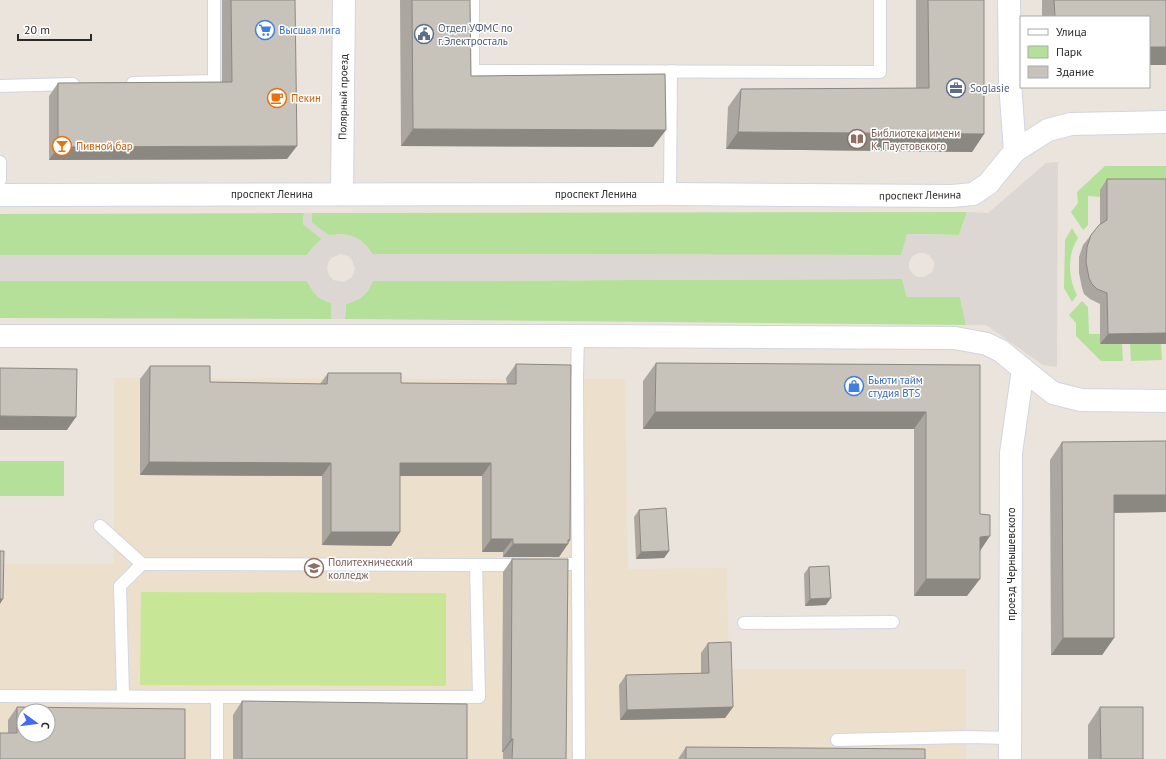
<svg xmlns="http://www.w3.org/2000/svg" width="1166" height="759" font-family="'PT Sans',sans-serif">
<rect width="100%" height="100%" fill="#ebe4dc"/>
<!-- education -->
<path fill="#ece0cc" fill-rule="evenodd" d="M114 378 625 379 628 569 727 568 729 669H966V759H0V564H114ZM24 711H48V735H24Z"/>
<!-- green -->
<g fill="#b5e09a">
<path d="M1105 166H1166V189L1100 190V197L1088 196V225L1083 230 1071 212 1078 203 1077 192Z"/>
<path d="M967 212 959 235 908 234 902 255 372 254C364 238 346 231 329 236L312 223V213Z"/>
<path d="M304 213 303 224 322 239 313 247 307 255H0V214Z"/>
<path d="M1072 228 1078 238C1067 255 1068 278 1077 295L1072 302 1064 288 1065 240Z"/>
<path d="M902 279 907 297H960L966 325 345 319 346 304C360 300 366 294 373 281Z"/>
<path d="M0 281H307C313 292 318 299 331 303V319L0 318Z"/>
<path d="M1082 301 1088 307 1089 334H1100L1122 344 1123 361H1101L1076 336V323L1069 315Z"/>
<path d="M1130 344H1161L1162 360 1131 361Z"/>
<rect x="0" y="461" width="64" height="35"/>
</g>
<!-- pitch -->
<path fill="#c8e796" d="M141 592 446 593V686L140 685Z"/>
<!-- plaza -->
<path fill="#dcd7d3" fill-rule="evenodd" d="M1058 162 1057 367 1043 365 986 325H966L960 297H907L902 279 373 281 368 291 360 299 346 304 345 319H331V303L319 298 314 293 307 281H0V255H307L313 247 322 239 303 224 304 213H312V223L329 235 343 234 355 237 362 241 372 254 901 255 907 234 959 235 967 212 988 213 1046 163ZM918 253H924L929 255 934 262V267L932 272 925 277H917L913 274 909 269V262L912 257ZM341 254 348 256 352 260 355 269 352 277 344 282 333 280 329 275 327 269 328 263 331 258Z"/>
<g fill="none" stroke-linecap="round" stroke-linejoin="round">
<defs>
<g id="service">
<path d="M473 0V71L880 72V0"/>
<path d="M133 83 214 81V0"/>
<path d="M0 86 73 84"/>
<path d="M0 162V180"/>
<path d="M670 194 671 71"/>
<path d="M578 336 577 378 579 759"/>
<path d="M100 526 142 564 476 565"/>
<path d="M553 564H578"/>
<path d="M744 623 893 622"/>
<path d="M0 696 217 697"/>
<path d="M123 696 120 586 142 564"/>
<path d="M837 740 966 737 1011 738"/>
<path d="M217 759V697H479L476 565H525"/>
</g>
<g id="minor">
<path d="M342 194 344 0"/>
<path d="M0 195 670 194 952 196 973 194 988 184 1015 151"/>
<path d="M0 336H578L955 338 987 344 1001 351 1023 369"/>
</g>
<g id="tertiary">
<path d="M1009 0 1010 83 1015 151 1048 130 1071 124 1166 122"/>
<path d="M1023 369 1053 393 1081 400 1166 401"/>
<path d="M1010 759 1011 453 1023 369"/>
</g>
</defs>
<!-- service casing -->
<use href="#service" stroke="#d1d5e2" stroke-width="14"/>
<!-- minor casing -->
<use href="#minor" stroke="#d1d5e2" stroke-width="24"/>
<!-- tertiary casing -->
<use href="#tertiary" stroke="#d1d5e2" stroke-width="24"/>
<!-- service -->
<use href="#service" stroke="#fff" stroke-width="12"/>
<!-- minor -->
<use href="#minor" stroke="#fff" stroke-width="22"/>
<!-- tertiary -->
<use href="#tertiary" stroke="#fff" stroke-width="22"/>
</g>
<!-- wall -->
<g fill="#aba7a0">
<path d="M222 0H295L287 159 49 160V96L58 83 222 82Z"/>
<path d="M400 0H470L471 76 653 147 401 146Z"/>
<path d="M916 0H984V134L972 152 726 149 728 107 741 89 916 88Z"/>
<path d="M1042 0H1166L1149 17H1042Z"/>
<path d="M1107 179 1166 344H1100V304L1090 299 1084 294 1082 288 1079 273V257L1083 245 1091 235 1100 225V190Z"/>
<path d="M656 363 980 365V552L967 596H914V429H643V381Z"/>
<path d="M516 364 570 540 559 557H503V552H482V476H400V532L391 546 322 545V476L140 475V379L150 366 210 382 320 384 328 373 401 383 507 384 506 378Z"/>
<path d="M1166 441V512L1114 513V638L1102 655H1051L1050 460 1062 442Z"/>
<path d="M639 510 669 551 664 558 636 559 634 517Z"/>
<path d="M512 559 566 759H503V752H502L503 572Z"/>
<path d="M809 567 826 605 805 606 804 574Z"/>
<path d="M708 643 733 707 725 718 620 720 619 685 626 675 701 673V653Z"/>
<path d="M242 701 467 759H233V715Z"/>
<path d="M17 707 185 759 8 733V720Z"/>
<path d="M1100 707 1143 759H1088V725Z"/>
<path d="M686 747 925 759H678Z"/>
</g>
<!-- shaded-wall -->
<g fill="#8b8882">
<rect x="1149" y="47" width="17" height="18"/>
<path d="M413 129 666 130 653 147 401 146Z"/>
<path d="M738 132 984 134 972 152 726 149Z"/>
<path d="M297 146 287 159 49 160 58 147Z"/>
<path d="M1166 333V344H1100L1108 334Z"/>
<path d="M655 412H926L914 429H643Z"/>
<path d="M0 416 76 417 67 430H0Z"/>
<path d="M149 462 331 463 322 476 140 475Z"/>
<path d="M400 463H491L482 476H391Z"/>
<path d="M1114 495H1166V512L1101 513Z"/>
<path d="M331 532H400L391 546 322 545Z"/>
<path d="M990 536 978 554 980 537Z"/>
<path d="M491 539H513L503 552H482Z"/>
<path d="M570 540 567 544H568L559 557H503L513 544Z"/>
<path d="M669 551 664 558 636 559 641 552Z"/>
<path d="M926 579H980L967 596H914Z"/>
<path d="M831 598 826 605 805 606 810 599Z"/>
<path d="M0 599H3L0 604Z"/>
<path d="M1063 638H1114L1102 655H1051Z"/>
<path d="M733 707 725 718 620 720 627 710Z"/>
<path d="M511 739H513L503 752H502Z"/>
</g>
<!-- building -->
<g fill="#c7c2ba" stroke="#8b8882" fill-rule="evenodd">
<path d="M231 0H295L297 146 58 147V83L232 82Z"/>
<path d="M412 0H470L471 76 665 74 666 130 413 129Z"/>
<path d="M928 0H984V134L738 132 741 89 929 88Z"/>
<path d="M1054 0H1166V47H1149V17H1055Z"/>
<path d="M1107 179H1166V333L1108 334 1107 293 1097 289 1092 284 1089 278 1086 262 1087 247 1091 235 1099 225 1107 220Z"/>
<path d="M656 363 980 365V514L990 515V536L980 537V579H926V412H655Z"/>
<path d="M516 364 571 365 570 540H568V544H513V539H491V463H400V532H331V463L149 462 150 366H210V382L327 384 328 373H401V383L516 384Z"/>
<path d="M0 368 77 369 76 417 0 416Z"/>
<path d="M1166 441V495H1114V638H1063L1062 442Z"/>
<path d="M666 508 669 551 641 552 639 510Z"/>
<path d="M0 551H4L3 599H0Z"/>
<path d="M512 559H568L566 759H512L513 739H511Z"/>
<path d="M829 566 831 598 810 599 809 567Z"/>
<path d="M731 642 733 707 627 710 626 675 709 673 708 643Z"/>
<path d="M242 701 467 704V759H242Z"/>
<path d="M17 707 185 709V759H0V733H17ZM24 711H48V735H24Z"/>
<path d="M1100 707H1143V759H1101Z"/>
<path d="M686 747 925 749V759H686Z"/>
</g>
<!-- icons -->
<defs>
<symbol id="supermarket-ring" viewBox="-11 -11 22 22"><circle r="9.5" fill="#fff" stroke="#3f7fe0" stroke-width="1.5"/><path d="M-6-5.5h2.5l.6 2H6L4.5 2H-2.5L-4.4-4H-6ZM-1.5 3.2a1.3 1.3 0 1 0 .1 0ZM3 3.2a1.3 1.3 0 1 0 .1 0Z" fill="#3f7fe0"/></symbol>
<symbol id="civic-ring" viewBox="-11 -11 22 22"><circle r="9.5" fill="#fff" stroke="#5c6f8a" stroke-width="1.5"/><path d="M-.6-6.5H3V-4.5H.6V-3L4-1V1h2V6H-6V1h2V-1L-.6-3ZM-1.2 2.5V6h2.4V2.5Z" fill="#5c6f8a"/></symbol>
<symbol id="office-ring" viewBox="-11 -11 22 22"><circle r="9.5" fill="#fff" stroke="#5c6f8a" stroke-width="1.5"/><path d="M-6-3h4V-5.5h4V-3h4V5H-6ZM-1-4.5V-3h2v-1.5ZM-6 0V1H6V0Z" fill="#5c6f8a"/></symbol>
<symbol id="cafe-ring" viewBox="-11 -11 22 22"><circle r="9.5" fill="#fff" stroke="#e8710a" stroke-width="1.5"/><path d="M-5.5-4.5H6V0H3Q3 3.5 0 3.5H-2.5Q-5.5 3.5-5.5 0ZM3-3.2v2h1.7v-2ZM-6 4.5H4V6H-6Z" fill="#e8710a"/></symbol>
<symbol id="library-ring" viewBox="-11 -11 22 22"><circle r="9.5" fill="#fff" stroke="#8d6e63" stroke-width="1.5"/><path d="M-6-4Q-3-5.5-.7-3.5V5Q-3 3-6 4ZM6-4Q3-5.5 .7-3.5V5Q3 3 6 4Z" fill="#8d6e63"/></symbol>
<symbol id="bar-ring" viewBox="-11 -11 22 22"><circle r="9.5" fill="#fff" stroke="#e8710a" stroke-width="1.5"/><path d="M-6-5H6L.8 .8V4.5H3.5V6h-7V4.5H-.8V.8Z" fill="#e8710a"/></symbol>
<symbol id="shop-ring" viewBox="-11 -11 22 22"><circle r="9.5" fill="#fff" stroke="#3f7fe0" stroke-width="1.5"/><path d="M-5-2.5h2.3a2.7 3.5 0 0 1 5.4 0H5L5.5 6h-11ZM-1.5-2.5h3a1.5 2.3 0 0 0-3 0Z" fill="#3f7fe0"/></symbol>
<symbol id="university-ring" viewBox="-11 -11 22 22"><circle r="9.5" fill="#fff" stroke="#8d6e63" stroke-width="1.5"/><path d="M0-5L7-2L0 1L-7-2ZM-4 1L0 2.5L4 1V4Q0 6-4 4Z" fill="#8d6e63"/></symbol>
</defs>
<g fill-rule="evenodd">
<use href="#supermarket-ring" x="254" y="19" width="22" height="22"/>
<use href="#civic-ring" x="413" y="23" width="22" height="22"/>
<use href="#office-ring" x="945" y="77" width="22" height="22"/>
<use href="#cafe-ring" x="266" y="87" width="22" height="22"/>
<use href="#library-ring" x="846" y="128" width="22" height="22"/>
<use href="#bar-ring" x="51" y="135" width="22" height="22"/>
<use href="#shop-ring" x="843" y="375" width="22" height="22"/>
<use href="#university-ring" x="303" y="557" width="22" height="22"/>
</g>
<g text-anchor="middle" stroke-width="3" stroke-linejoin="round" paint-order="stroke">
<!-- service labels -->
<g font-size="11" fill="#4e5e75" stroke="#fff" text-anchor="start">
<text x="438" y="32">Отдел УФМС по<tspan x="438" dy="13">г.Электросталь</tspan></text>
<text x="970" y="92">Soglasie</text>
</g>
<!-- shop labels -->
<g font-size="11" fill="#366cbe" stroke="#fff" text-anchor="start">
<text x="279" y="34">Высшая лига</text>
<text x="868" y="384">Бьюти тайм<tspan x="868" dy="13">студия BTS</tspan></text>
</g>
<!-- street labels -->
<g font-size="11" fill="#2a2a2a" stroke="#fff">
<text transform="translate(343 97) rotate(-89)" y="4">Полярный проезд</text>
<text x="272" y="198">проспект Ленина</text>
<text x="596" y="198">проспект Ленина</text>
<text transform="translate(920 195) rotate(-1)" y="4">проспект Ленина</text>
<text transform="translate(1011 564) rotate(-90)" y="4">проезд Чернышевского</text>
</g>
<!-- food labels -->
<g font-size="11" fill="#c56008" stroke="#fff" text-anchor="start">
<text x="291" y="102">Пекин</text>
<text x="76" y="150">Пивной бар</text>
</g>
<!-- education labels -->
<g font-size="11" fill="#785e54" stroke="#fff" text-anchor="start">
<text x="871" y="137">Библиотека имени<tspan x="871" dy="13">К. Паустовского</tspan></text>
<text x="328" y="566">Политехнический<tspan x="328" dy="13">колледж</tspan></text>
</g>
</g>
<!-- legend -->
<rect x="1020" y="16" width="130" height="72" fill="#ffffff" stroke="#aaaaaa"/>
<rect x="1028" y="29" width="20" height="6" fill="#ffffff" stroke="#aaaaaa"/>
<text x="1056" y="36" font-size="12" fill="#2a2a2a">Улица</text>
<rect x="1028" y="46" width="20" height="12" fill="#b5e09a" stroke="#aaaaaa"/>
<text x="1056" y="56" font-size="12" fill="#2a2a2a">Парк</text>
<rect x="1028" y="66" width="20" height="12" fill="#c7c2ba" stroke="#aaaaaa"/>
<text x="1056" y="76" font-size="12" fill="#2a2a2a">Здание</text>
<!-- north arrow -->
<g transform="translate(36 723) rotate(104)"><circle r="19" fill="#ffffff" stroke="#aaaaaa"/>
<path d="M0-3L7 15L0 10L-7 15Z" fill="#426af2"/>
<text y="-6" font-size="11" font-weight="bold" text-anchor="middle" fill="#2a2a2a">С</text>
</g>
<!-- scale -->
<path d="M18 34v6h73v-6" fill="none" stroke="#2a2a2a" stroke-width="2"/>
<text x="24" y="34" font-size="12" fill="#2a2a2a" stroke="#ffffff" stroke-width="3" paint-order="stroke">20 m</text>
</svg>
